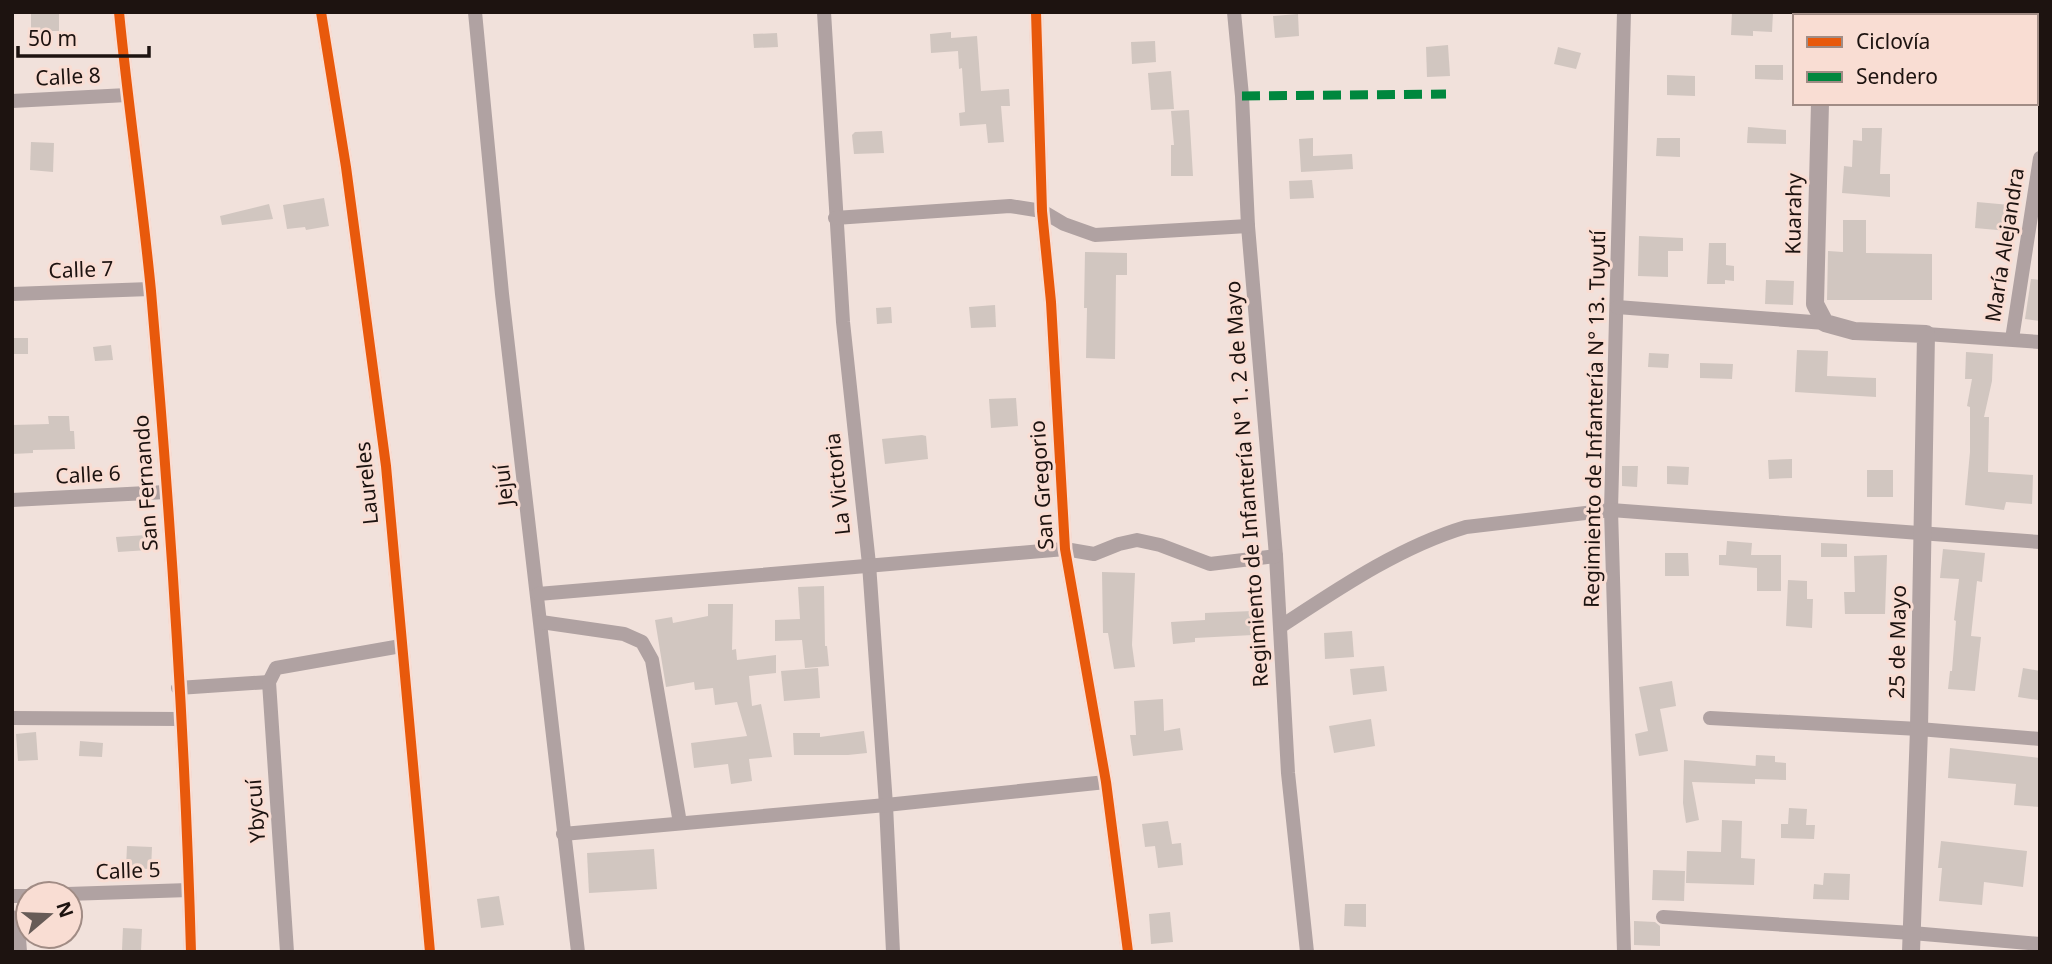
<svg xmlns="http://www.w3.org/2000/svg" width="2052" height="964" font-family="'Noto Sans',sans-serif">
<rect width="100%" height="100%" fill="#f1e1db"/>
<!-- building -->
<g fill="#d1c6c0">
<rect x="31" y="12" width="28" height="19"/>
<path d="M1732 12H1773L1772 32 1753 31V36L1731 35Z"/>
<path d="M1298 14 1299 36 1275 38 1273 16Z"/>
<path d="M951 32V38L977 36 981 91 1009 89 1010 106H1001L1004 142 988 143 986 124 960 126 959 113 965 112 962 68 959 69 958 51 931 53 930 34Z"/>
<path d="M777 33 778 47 754 48 753 34Z"/>
<path d="M1155 41 1156 62 1132 64 1131 42Z"/>
<path d="M1448 45 1450 76 1427 77 1426 47Z"/>
<path d="M1558 47 1581 53 1576 69 1554 64Z"/>
<path d="M1755 65H1783V80L1755 79Z"/>
<path d="M1171 71 1174 109 1151 110 1148 73Z"/>
<path d="M1667 75 1695 76V96L1667 95Z"/>
<path d="M1189 110 1193 176H1171V145H1174L1171 111Z"/>
<path d="M1748 127 1786 130V144L1747 143Z"/>
<path d="M1862 128H1882L1880 174H1890V197L1842 193 1844 166 1852 167 1853 140 1862 141Z"/>
<path d="M882 131 884 153 854 154 852 135 855 132Z"/>
<path d="M1313 138V156L1352 154 1353 169 1301 172 1299 139Z"/>
<path d="M1657 138H1680V157L1656 156Z"/>
<path d="M31 142 54 143 53 172 30 170Z"/>
<path d="M1312 180 1314 198 1290 199 1289 181Z"/>
<path d="M324 198 329 226 306 230 305 227 287 229 283 205Z"/>
<path d="M1977 202 2010 205 2008 231 1975 228Z"/>
<path d="M269 204 273 219 222 225 220 216Z"/>
<path d="M1843 220H1866V253L1932 254V300H1827L1828 251 1843 252Z"/>
<path d="M1639 236 1683 238V251H1668V277L1638 276Z"/>
<path d="M1709 243H1726V265L1734 266V281L1725 280V284H1707Z"/>
<path d="M1085 252 1127 253V275H1116L1115 359 1086 358 1087 308H1084Z"/>
<path d="M2031 279 2040 280V321L2025 319Z"/>
<path d="M1766 280 1794 281 1793 305 1765 304Z"/>
<path d="M995 305 996 327 971 328 969 307Z"/>
<path d="M891 307 892 323 877 324 876 308Z"/>
<rect x="12" y="338" width="16" height="16"/>
<path d="M111 345 113 360 95 361 93 347Z"/>
<path d="M1797 350 1828 351 1827 376 1876 378V397L1795 392Z"/>
<path d="M1966 352 1993 354 1992 381 1984 417H1989L1988 472 2033 475 2032 504 2006 502 2004 510 1965 505 1970 452V407L1967 406 1972 379H1965Z"/>
<path d="M1649 353 1669 354 1668 368 1648 367Z"/>
<path d="M1700 363 1733 364 1732 379 1700 378Z"/>
<path d="M1016 398 1018 426 991 428 989 399Z"/>
<path d="M48 416H69L70 431H74L75 449 33 450V453L12 454V425L49 424Z"/>
<path d="M922 435 926 436 928 459 885 464 882 439Z"/>
<path d="M1792 459V478L1769 479 1768 460Z"/>
<path d="M1622 466H1638L1637 487 1622 486Z"/>
<path d="M1667 466 1689 467 1688 485 1667 484Z"/>
<rect x="1867" y="470" width="26" height="27"/>
<path d="M147 535 148 550 118 552 116 537Z"/>
<path d="M1727 541 1752 543 1751 555H1781V591H1757V568L1719 565V555H1726Z"/>
<path d="M1821 543 1847 544V557H1821Z"/>
<path d="M1943 549 1985 553 1982 582 1977 581 1971 636 1981 637 1975 691 1948 689 1950 671H1952L1956 621 1954 620 1959 579 1940 578Z"/>
<path d="M1665 553H1688L1689 576H1665Z"/>
<path d="M1887 555 1885 614H1845L1844 592H1855L1854 556Z"/>
<path d="M1102 572 1135 573 1132 645 1135 667 1114 669 1108 633H1103Z"/>
<path d="M1788 580 1807 581V599H1813L1812 628 1786 626Z"/>
<path d="M824 586 825 646H827L829 666 805 668 802 640 775 641V620L800 619 798 587Z"/>
<path d="M708 604H733L732 650 736 649 737 660 776 655V673L749 676 752 706 761 704 772 757 749 759 752 781 731 784 728 764 694 768 691 743 747 736 737 702 715 705 713 688 695 690 694 682 666 687 655 620 672 617 673 623 708 616Z"/>
<path d="M1252 611 1253 635 1195 638V642L1173 644 1171 622 1205 620V613Z"/>
<path d="M1352 631 1354 657 1325 659 1324 633Z"/>
<path d="M1384 666 1387 691 1353 695 1350 669Z"/>
<path d="M818 668 820 698 784 701 781 671Z"/>
<path d="M2023 668 2040 671 2038 700 2018 697Z"/>
<path d="M1672 681 1676 706 1660 709 1668 751 1639 756 1635 734 1648 731 1639 687Z"/>
<path d="M1163 699 1164 731 1180 728 1183 750 1133 756 1130 735H1136L1134 701Z"/>
<path d="M1371 719 1375 746 1334 753 1329 726Z"/>
<path d="M864 731 867 753 848 755H794L793 733H820V737Z"/>
<path d="M36 732 38 760 18 761 16 734Z"/>
<path d="M80 741 103 743 102 757 79 756Z"/>
<path d="M1950 748 2040 758V807L2014 805 2016 784 1948 778Z"/>
<path d="M1756 755 1775 756V762L1786 763V780L1755 779V784L1692 782 1699 820 1686 823 1683 803 1684 760 1756 766 1755 777Z"/>
<path d="M1789 808 1807 809 1806 825H1815L1814 839 1781 838V824H1788Z"/>
<path d="M1722 820 1742 821 1741 858 1755 859 1754 885 1686 883 1687 851 1721 852Z"/>
<path d="M1168 821 1172 844 1181 843 1183 865 1158 868 1155 846 1145 847 1142 824Z"/>
<path d="M1941 841 2027 851 2023 887 1984 882 1982 905 1939 901 1942 868H1938Z"/>
<path d="M127 846 152 847 151 869 126 868Z"/>
<path d="M654 849 657 889 589 893 587 853Z"/>
<path d="M1653 870 1685 871 1684 901 1652 900Z"/>
<path d="M1824 873 1850 874 1849 900 1813 899 1814 884 1823 885Z"/>
<path d="M499 896 504 925 481 928 477 899Z"/>
<path d="M1345 904H1366V927L1344 926Z"/>
<path d="M1170 912 1173 942 1151 944 1149 914Z"/>
<path d="M1634 921 1655 922 1660 926V946L1634 945Z"/>
<path d="M123 928 142 929 141 951 122 950Z"/>
</g>
<g fill="none" stroke-linecap="round" stroke-linejoin="round">
<!-- minor -->
<g stroke="#b0a2a2" stroke-width="14">
<path d="M119 12C128 105 142 198 151 291 170 510 185 732 191 952"/>
<path d="M321 12 346 167 386 466 430 952"/>
<path d="M475 12 502 294 578 952"/>
<path d="M824 12 843 322 869 564 886 805 893 952"/>
<path d="M1036 12 1042 211 1051 302 1065 549 1106 782 1128 952"/>
<path d="M1234 12 1242 96 1248 226 1276 556 1288 773 1307 952"/>
<path d="M1624 12 1611 510 1624 952"/>
<path d="M12 101 127 95"/>
<path d="M835 218 1010 206 1042 211 1064 224 1095 235 1248 226"/>
<path d="M12 294 150 289"/>
<path d="M1617 307 1825 323"/>
<path d="M1926 334 2040 342"/>
<path d="M2012 339 2040 158"/>
<path d="M12 500 166 492"/>
<path d="M538 594 1065 549 1094 554 1119 544 1137 540 1160 545 1210 564 1276 556"/>
<path d="M541 622 624 634 642 642 652 660 680 823"/>
<path d="M1280 627C1338 589 1399 547 1466 527L1611 510 2040 542"/>
<path d="M178 688 269 682"/>
<path d="M12 718 180 719"/>
<path d="M1710 718 1919 729 2040 739"/>
<path d="M563 834 886 805 1106 782"/>
<path d="M67 894 189 890"/>
<path d="M12 896H28"/>
<path d="M12 917 19 938 20 952"/>
<path d="M1663 917 1912 933 2040 944"/>
<path d="M287 952 269 682 276 668 401 646"/>
</g>
<!-- tertiary -->
<g stroke="#b0a2a2" stroke-width="18">
<path d="M1822 16V12"/>
<path d="M1820 103 1815 304 1825 323 1854 331 1926 334 1919 729 1911 952"/>
</g>
<!-- quiet -->
<path stroke="#00873e" stroke-width="9" stroke-dasharray="18 9" stroke-linecap="butt" d="M1242 96 1446 94"/>
<defs>
<g id="cycleway">
<path d="M119 12C128 105 142 198 151 291 170 510 185 732 191 952"/>
<path d="M321 12 346 167 386 466 430 952"/>
<path d="M1036 12 1042 211 1051 302 1065 549 1106 782 1128 952"/>
</g>
</defs>
<!-- cycleway casing -->
<use href="#cycleway" stroke="#f9ddd3" stroke-width="15"/>
<!-- cycleway -->
<use href="#cycleway" stroke="#e8590c" stroke-width="10"/>
</g>
<g text-anchor="middle" stroke-width="6" stroke-linejoin="round" paint-order="stroke">
<!-- street labels -->
<g font-size="21" fill="#1d1310" stroke="#f9ddd3">
<text transform="translate(68 77) rotate(-3)" y="7">Calle 8</text>
<text transform="translate(1794 214) rotate(-89)" y="7">Kuarahy</text>
<text transform="translate(2005 245) rotate(-81)" y="7">María Alejandra</text>
<text transform="translate(81 270) rotate(-2)" y="7">Calle 7</text>
<text transform="translate(1595 419) rotate(-89)" y="7">Regimiento de Infantería N° 13. Tuyutí</text>
<text transform="translate(88 475) rotate(-3)" y="7">Calle 6</text>
<text transform="translate(146 483) rotate(-94)" y="7">San Fernando</text>
<text transform="translate(367 483) rotate(-96)" y="7">Laureles</text>
<text transform="translate(838 484) rotate(-96)" y="7">La Victoria</text>
<text transform="translate(1247 484) rotate(-94)" y="7">Regimiento de Infantería N° 1. 2 de Mayo</text>
<text transform="translate(504 485) rotate(-97)" y="7">Jejuí</text>
<text transform="translate(1042 485) rotate(-94)" y="7">San Gregorio</text>
<text transform="translate(1898 642) rotate(-89)" y="7">25 de Mayo</text>
<text transform="translate(256 811) rotate(-94)" y="7">Ybycuí</text>
<text transform="translate(128 871) rotate(-2)" y="7">Calle 5</text>
</g>
</g>
<!-- border -->
<rect width="2052" height="964" fill="none" stroke="#1d1310" stroke-width="28"/>
<!-- legend -->
<rect x="1793" y="14" width="245" height="91" fill="#f9ddd3" stroke="#a18c85" stroke-width="2"/>
<rect x="1807" y="37" width="35" height="10" fill="#e8590c" stroke="#a18c85" stroke-width="2"/>
<text x="1856" y="49" font-size="21" fill="#1d1310">Ciclovía</text>
<rect x="1807" y="72" width="35" height="10" fill="#00873e" stroke="#a18c85" stroke-width="2"/>
<text x="1856" y="84" font-size="21" fill="#1d1310">Sendero</text>
<!-- north arrow -->
<g transform="translate(49 915) rotate(71)"><circle r="33" fill="#f9ddd3" stroke="#a18c85" stroke-width="2"/>
<path d="M0-5L12 26L0 18L-12 26Z" fill="#675b57"/>
<text y="-10" font-size="19" font-weight="bold" text-anchor="middle" fill="#1d1310">N</text>
</g>
<!-- scale -->
<path d="M18 46v10h131v-10" fill="none" stroke="#1d1310" stroke-width="3.5"/>
<text x="28" y="46" font-size="21" fill="#1d1310" stroke="#f9ddd3" stroke-width="5" paint-order="stroke">50 m</text>
</svg>
